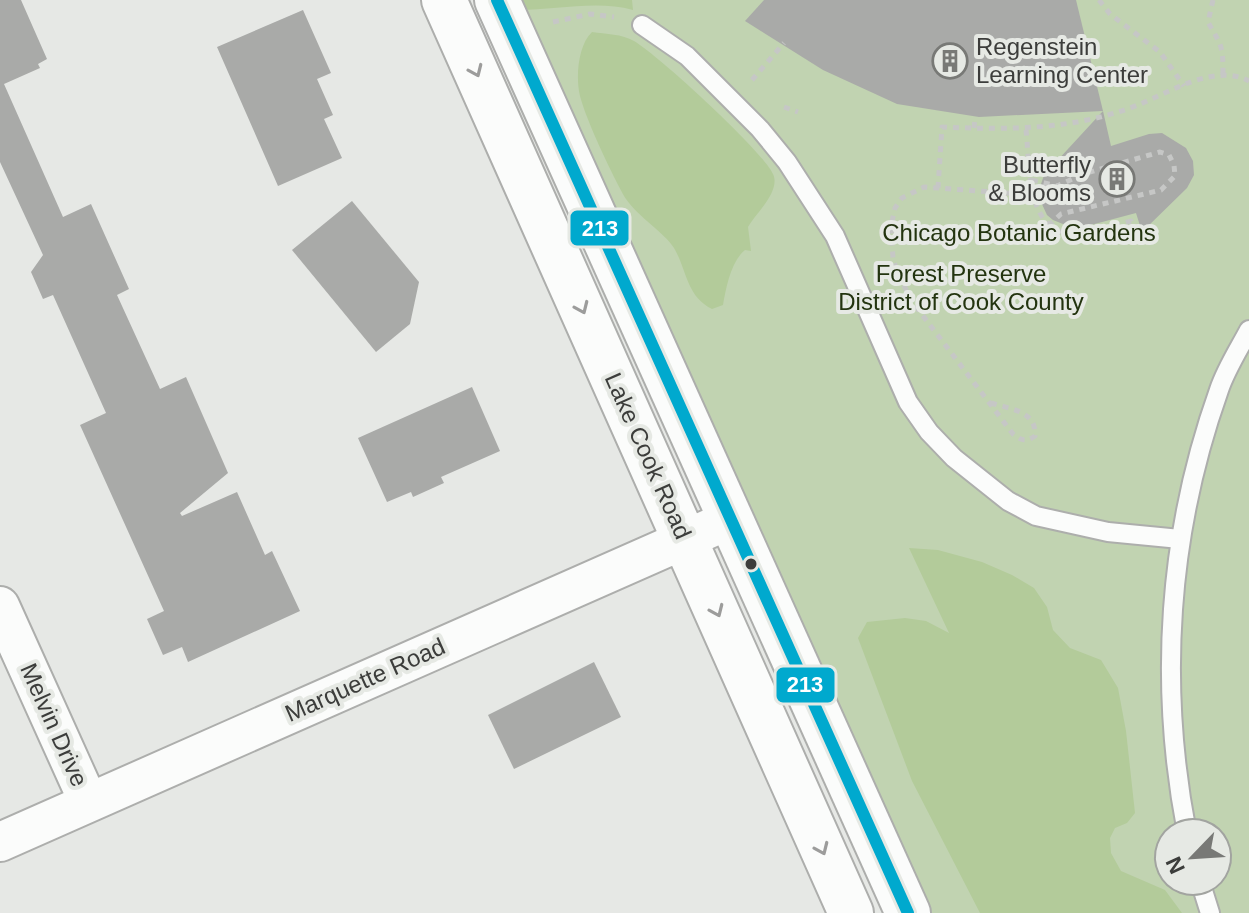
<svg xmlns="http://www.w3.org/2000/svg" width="1249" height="913" font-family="Arial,sans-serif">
<rect width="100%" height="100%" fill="#e6e8e5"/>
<!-- green -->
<path fill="#c1d3b1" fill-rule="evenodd" d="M514 0H1249V913H930ZM1169 833H1217V881H1169Z"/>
<!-- forest -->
<g fill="#b3cb9a">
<path d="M514 0H632L633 10C597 0 556 10 518 10Z"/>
<path d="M592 32C606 34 622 34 634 41 658 55 763 151 773 174 781 191 756 213 748 227L751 251 745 250C731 261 726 288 723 305L712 309C686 296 687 270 674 248 664 232 638 217 626 199 614 179 582 112 579 91 576 73 579 44 592 32Z"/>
<path d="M909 548 938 550 982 562 1012 575 1034 588 1047 607 1053 630 1070 648 1101 660 1118 688 1126 731 1135 813 1127 823 1115 828 1110 838 1111 853 1121 871 1165 890 1182 913H980L912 781 858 638 867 622 905 618 926 621 949 633Z"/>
</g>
<!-- building -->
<g fill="#a9aaa8">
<path d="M0 0H21L47 59 38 64 40 68 4 84 63 217 91 204 129 289 117 295 160 389 186 377 228 473 180 513 182 516 237 492 265 555 272 551 300 611 188 662 182 647 163 655 147 619 164 611 80 425 106 413 53 295 43 299 31 272 43 255 0 162Z"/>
<path d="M764 0H1076L1103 111 979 117 897 104 823 70 745 21Z"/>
<path d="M303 10 331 73 317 79 333 115 324 119 342 158 278 186 217 47Z"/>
<path d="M1103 111 1111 146 1149 134 1162 133 1186 148 1193 161 1194 175 1187 188 1142 232 1136 213 1087 226 1073 228 1053 220 1047 215 1041 202 1039 190 1044 175Z"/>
<path d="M352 201 419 282 410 324 376 352 292 250Z"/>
<path d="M472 387 500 451 441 477 444 483 413 497 411 492 387 502 358 438Z"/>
<path d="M594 662 621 717 514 769 488 715Z"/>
</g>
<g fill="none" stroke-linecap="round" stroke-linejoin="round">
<defs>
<g id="lane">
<path d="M642 25 687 56 760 129 787 162 835 236 908 402 929 432 954 458 1008 501 1036 516 1108 532 1180 539"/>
<path d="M1187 833C1158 684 1168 533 1219 390 1226 369 1239 349 1249 330"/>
<path d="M1200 881 1210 913"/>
</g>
<g id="street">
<path d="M0 606 88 801"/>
<path d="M0 842 731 519"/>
</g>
<g id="secondary">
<path d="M444 0 851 913"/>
<path d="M497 0 908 913"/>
</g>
</defs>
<!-- lane casing -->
<use href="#lane" stroke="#adaeac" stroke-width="22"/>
<!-- street casing -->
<use href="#street" stroke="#adaeac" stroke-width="42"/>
<!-- secondary casing -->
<use href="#secondary" stroke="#adaeac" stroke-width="48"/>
<!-- path -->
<g stroke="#c6c7c6" stroke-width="5" stroke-dasharray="6 6" stroke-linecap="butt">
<path d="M1099 0 1110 14 1160 52 1184 86"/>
<path d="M1213 0 1208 22C1222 47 1223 45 1223 75"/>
<path d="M553 22 590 14 614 17"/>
<path d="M752 80 784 43"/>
<path d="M784 107 798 112"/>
<path d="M974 128 975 117"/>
<path d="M1026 130C1030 163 1025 230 1071 234 1091 235 1112 226 1131 221L1136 238"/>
<path d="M1032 180 1057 186 1083 174 1160 152 1169 155 1174 165 1175 176 1161 190 1061 214 1049 225"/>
<path d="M938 188 942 127C1010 130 1074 130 1138 105 1170 92 1215 63 1249 81"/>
<path d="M991 403C1010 409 1037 411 1035 436 1026 442 1022 441 1013 434L914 304 898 275 893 258 891 226 895 208 902 198 924 187 1034 195"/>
</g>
<!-- lane -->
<use href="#lane" stroke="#fbfcfb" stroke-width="18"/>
<!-- street -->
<use href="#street" stroke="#fbfcfb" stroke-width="38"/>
<!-- secondary -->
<use href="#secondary" stroke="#fbfcfb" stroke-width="44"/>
<defs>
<path id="bus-1" d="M497 0 908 913"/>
</defs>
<!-- bus-1 casing -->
<use href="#bus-1" stroke="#e6e9e4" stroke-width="18"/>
<!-- bus-1 -->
<use href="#bus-1" stroke="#00a9ce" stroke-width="12"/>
</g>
<!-- one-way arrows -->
<defs><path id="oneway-chevron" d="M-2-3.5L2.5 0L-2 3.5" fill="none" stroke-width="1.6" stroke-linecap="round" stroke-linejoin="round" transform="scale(2)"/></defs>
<g stroke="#9c9c9b">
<use href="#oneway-chevron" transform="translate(476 71) rotate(66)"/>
<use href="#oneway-chevron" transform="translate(582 308) rotate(66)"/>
<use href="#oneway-chevron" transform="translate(717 611) rotate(66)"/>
<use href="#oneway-chevron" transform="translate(822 849) rotate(66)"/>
</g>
<!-- icons -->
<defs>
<symbol id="building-ring" viewBox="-11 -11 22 22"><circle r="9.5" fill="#e6e9e4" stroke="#787976" stroke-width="1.5"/><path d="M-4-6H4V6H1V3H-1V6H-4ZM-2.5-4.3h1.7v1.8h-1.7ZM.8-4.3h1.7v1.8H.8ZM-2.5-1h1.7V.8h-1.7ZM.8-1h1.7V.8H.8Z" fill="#787976"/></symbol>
</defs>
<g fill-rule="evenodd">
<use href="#building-ring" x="930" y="41" width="40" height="40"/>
<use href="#building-ring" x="1097" y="159" width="40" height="40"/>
</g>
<!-- markers -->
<circle fill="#3c3d3b" stroke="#e6e9e4" stroke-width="3" cx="751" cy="564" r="7"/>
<g text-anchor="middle" stroke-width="8" stroke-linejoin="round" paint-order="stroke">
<!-- poi labels -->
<g font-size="24" fill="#3c3d3b" stroke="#e6e9e4" text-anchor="start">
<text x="976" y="55">Regenstein<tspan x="976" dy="28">Learning Center</tspan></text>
<text x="1091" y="173" text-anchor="end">Butterfly<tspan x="1091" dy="28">&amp; Blooms</tspan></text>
</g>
<!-- park labels -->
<g font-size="24" fill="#23340f" stroke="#e6e9e4">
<text x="1019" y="241">Chicago Botanic Gardens</text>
<text x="961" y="282">Forest Preserve<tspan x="961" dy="28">District of Cook County</tspan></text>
</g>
<!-- street labels -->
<g font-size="24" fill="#3c3d3b" stroke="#e6e9e4">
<text transform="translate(648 456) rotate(66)" y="8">Lake Cook Road</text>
<text transform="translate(365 680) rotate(-24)" y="8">Marquette Road</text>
<text transform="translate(54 725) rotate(66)" y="8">Melvin Drive</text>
</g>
</g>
<g stroke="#e6e9e4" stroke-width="3">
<rect x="569" y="209" width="61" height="38" rx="8" fill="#00a9ce"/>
<rect x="775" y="666" width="61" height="38" rx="8" fill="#00a9ce"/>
</g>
<g font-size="22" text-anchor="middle" font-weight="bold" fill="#fff">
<text x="600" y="236">213</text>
<text x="805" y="692">213</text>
</g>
<!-- north arrow -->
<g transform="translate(1193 857) rotate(245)"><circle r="38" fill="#e6e9e4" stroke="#a2a4a0" stroke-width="2"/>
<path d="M0-6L14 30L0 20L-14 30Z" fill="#787976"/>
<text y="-12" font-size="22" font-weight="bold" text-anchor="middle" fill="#3c3d3b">N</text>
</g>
</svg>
